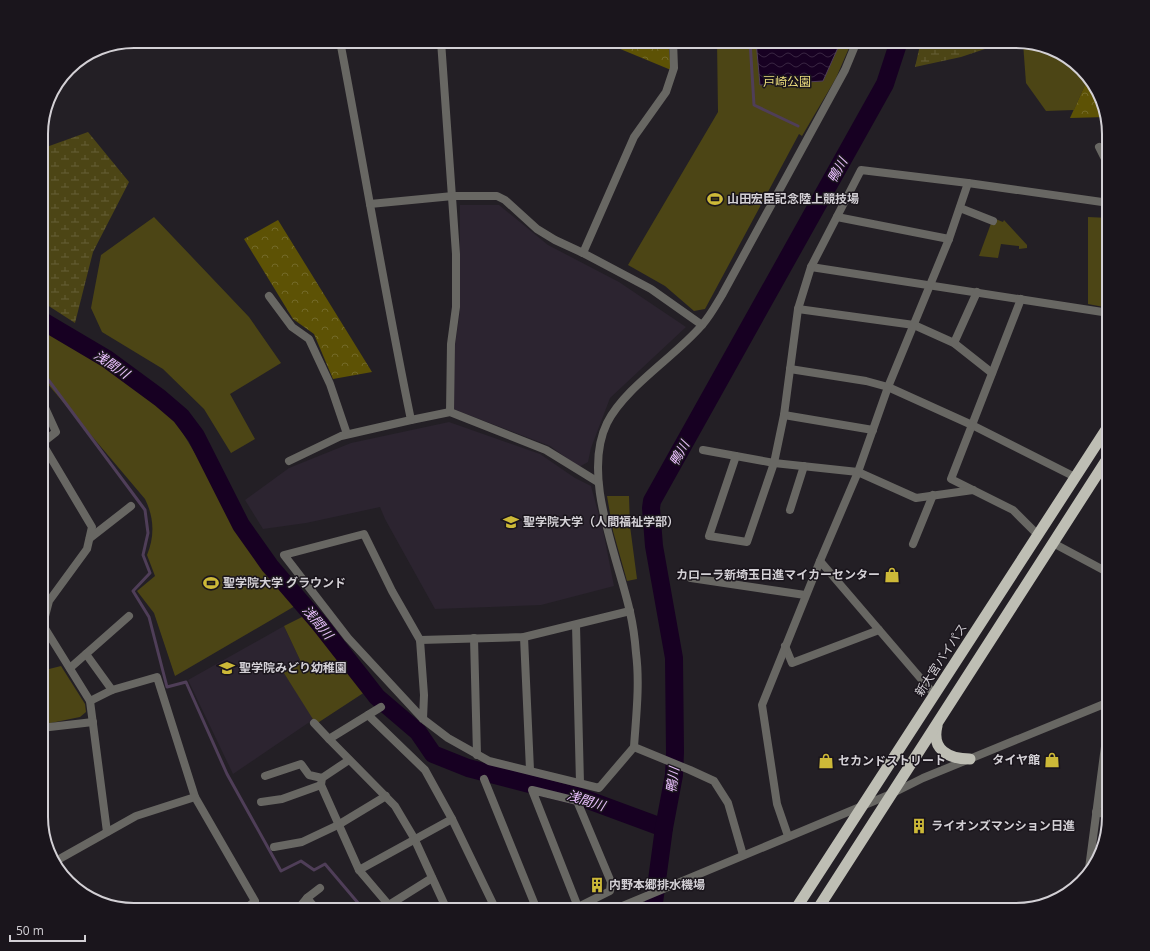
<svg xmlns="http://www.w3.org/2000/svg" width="1150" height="951" font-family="'Open Sans','Noto Sans JP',sans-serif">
<defs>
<pattern id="forest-crowns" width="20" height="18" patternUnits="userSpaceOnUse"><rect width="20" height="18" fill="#5d5205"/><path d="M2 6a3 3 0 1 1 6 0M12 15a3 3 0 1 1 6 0" fill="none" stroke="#736a29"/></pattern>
<pattern id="wetland-marsh" width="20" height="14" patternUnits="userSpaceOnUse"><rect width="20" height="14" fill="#4c4515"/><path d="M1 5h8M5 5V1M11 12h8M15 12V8" fill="none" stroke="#655f36"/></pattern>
<pattern id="water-waves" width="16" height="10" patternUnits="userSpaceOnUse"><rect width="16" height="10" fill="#170022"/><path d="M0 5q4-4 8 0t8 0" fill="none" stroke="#382441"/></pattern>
</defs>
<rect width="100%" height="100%" fill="#231f25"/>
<!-- built -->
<g fill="#2c2430">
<path d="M460 205H499L548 245 619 282 686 327 610 398 591 448 588 462 579 467 550 446 453 409 455 345 460 311Z"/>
<path d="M449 422 540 454 575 478 591 486 603 530 614 586 541 605 435 609 385 519 380 507 306 523 263 529 245 500 289 468 351 443Z"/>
<path d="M284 626 301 662 282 670 314 719 233 774 188 680Z"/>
</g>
<!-- forest -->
<g fill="url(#forest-crowns)">
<path d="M601 41H668L671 70Z"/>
<path d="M1088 78 1102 98 1106 117 1070 118Z"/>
<path d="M278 220 372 372 333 379 314 334 293 319 244 239Z"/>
</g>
<!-- wetland -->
<g fill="url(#wetland-marsh)">
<path d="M921 41H1009L961 57 915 67Z"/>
<path d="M88 132 129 182 93 252 75 323 41 301V149Z"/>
</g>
<!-- green -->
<g fill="#4c4515">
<path d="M717 41H852L836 78 802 136 799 134 705 309 694 311 665 286 628 265 718 112Z"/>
<path d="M1023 43C1050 45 1072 56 1088 78L1074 110 1046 111 1026 83Z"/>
<path d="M154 217 249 317 281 363 230 394 255 439 231 453 204 409 163 369 102 332 91 308 101 255Z"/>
<path d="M1088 217 1109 218V308L1088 304Z"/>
<path d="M993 218 1003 222 1004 220 1027 245V248L1019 249V246L1001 244 998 258 979 256Z"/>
<path d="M41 328 125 378 176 422 204 468 241 539 295 606 175 676 154 613 137 591 155 576 147 555C155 536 154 517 145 499L41 376Z"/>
<path d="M607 496H629L630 526 637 579 627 581 613 531Z"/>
<path d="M306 615 325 634 368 690 316 724 282 670 301 662 284 626Z"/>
<path d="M61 666 85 704 86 712 80 717 41 725V671Z"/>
</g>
<!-- water -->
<path fill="url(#water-waves)" stroke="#4f3e58" d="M756 41H841L823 81 760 85Z"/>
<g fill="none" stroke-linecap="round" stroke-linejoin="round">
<!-- stream -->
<g stroke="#4f3e58" stroke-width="3">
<path d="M750 41 754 105 798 126"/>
<path d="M41 370 145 510 148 533 143 555 150 573 133 591 149 617 167 687 186 682 227 774 281 871 301 861 314 870 325 864 364 910"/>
</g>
<!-- river -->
<g stroke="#170022" stroke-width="18">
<path d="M41 320 107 359 160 398 181 416 196 436 241 525 270 566 319 623 377 697 418 732 433 754 468 768 580 797 664 828"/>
<path d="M653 910 664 828 674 775 675 752 674 658 654 546 651 508 652 501 885 84 899 41"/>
</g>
<!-- minor -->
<g stroke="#686763" stroke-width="8">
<path d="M340 41C364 167 385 294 411 420L450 412 546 450 598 482"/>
<path d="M441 41 456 254V307L451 344 450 412"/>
<path d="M1099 147 1109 167"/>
<path d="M968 183 1109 203"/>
<path d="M960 208 993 221"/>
<path d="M837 217 949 239"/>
<path d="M583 253 634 137 666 92 674 68 673 41"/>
<path d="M811 267 1109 313"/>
<path d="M269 296 292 327 309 339 330 384 347 434"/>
<path d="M1021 299 951 479 1013 510 1038 535"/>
<path d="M798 309 914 325 954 343 992 373"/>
<path d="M954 343 977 292"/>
<path d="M790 369 866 381 888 387 972 425 1075 477"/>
<path d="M41 399 56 432 42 443 92 527 87 549 49 601 43 624"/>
<path d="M784 415 873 430"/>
<path d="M703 450 774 463 858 472 916 498 973 490"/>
<path d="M736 456 709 536 747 542 774 463 784 415 798 309 811 267 861 170 968 183 949 239 888 387 858 472 820 561"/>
<path d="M289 461 341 436 411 420"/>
<path d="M790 510 804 466"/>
<path d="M90 538 131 506"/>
<path d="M1053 543 1109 573"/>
<path d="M913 544 933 495"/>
<path d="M691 578 805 595"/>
<path d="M41 622 90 701 107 832"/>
<path d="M576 625 580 783"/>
<path d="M524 637 530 770"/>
<path d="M474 638 477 755"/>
<path d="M420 640 524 637 630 611"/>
<path d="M785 646 792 663 879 630"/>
<path d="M86 654 112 690"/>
<path d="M70 668 129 616"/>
<path d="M90 701 112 690 157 677 195 797"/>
<path d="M381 707 329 739 395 806 414 838 447 910"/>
<path d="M368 715 425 770 452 819 496 910"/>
<path d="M423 719 424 695 420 640 392 591 364 534 284 555 348 638 423 719 448 738 489 761 599 788 634 747"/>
<path d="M314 723 329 739"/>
<path d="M41 728 93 722"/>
<path d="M349 760 322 778 321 785 359 870 393 910"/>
<path d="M265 776 301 764 309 775 322 778"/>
<path d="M484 779 537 910"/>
<path d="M261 802 282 799 321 785"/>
<path d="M1096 812 1109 815"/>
<path d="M788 836 777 804 762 705 820 561 934 694"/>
<path d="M274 847 302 842 338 825 386 796"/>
<path d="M54 862 136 816 195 797 255 901 244 910"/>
<path d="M359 870 452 819"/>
<path d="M1088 876 1109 716"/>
<path d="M307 898 317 910"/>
<path d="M297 910 307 898 320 888"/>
<path d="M381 910 432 878"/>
<path d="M572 910 610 891 611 882 577 801 532 790 578 907"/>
</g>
<!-- tertiary -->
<g stroke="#686763" stroke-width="8">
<path d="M370 204 453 196H497L505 200 537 229 555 240 583 253 651 289 702 325"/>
<path d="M743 855 728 803 714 781 690 770 634 747C636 717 640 684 636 653 635 640 633 625 630 612 618 557 581 476 607 423 625 387 676 356 702 325 710 316 716 305 722 295L845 70 857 41"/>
<path d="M613 910 891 794 923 778 1109 702"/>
</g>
<!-- trunk -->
<g stroke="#bebeb4" stroke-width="11">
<path d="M937 726C931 750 949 759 970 759"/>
<path d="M795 910 1109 425"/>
<path d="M817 910 1109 456"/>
</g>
</g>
<!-- icons -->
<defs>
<symbol id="stadium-bare" viewBox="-9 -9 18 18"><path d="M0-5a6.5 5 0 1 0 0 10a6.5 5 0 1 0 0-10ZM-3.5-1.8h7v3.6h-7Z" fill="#cdb938" stroke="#1a151c" stroke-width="2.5" paint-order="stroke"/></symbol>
<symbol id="university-bare" viewBox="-9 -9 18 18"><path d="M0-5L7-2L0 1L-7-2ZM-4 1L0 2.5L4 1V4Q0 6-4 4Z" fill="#cdb938" stroke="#1a151c" stroke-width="2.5" paint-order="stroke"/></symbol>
<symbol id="shop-bare" viewBox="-9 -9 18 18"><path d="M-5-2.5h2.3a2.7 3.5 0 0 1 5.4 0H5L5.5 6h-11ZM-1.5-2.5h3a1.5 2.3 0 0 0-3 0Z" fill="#cdb938" stroke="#1a151c" stroke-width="2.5" paint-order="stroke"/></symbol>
<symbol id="school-bare" viewBox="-9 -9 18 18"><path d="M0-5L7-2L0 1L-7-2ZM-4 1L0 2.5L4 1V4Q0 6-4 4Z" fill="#cdb938" stroke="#1a151c" stroke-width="2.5" paint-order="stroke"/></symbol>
<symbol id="building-bare" viewBox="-9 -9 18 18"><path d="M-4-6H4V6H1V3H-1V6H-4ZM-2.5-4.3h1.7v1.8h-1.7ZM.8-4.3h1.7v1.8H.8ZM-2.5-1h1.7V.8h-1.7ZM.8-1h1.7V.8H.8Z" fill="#cdb938" stroke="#1a151c" stroke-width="2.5" paint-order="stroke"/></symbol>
</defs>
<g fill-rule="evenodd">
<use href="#stadium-bare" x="704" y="188" width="22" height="22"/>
<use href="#university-bare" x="500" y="511" width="22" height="22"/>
<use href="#shop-bare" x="881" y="564" width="22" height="22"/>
<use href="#stadium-bare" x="200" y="572" width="22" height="22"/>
<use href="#school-bare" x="216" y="657" width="22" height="22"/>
<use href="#shop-bare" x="1041" y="749" width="22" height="22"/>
<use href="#shop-bare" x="815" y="750" width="22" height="22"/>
<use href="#building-bare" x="908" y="815" width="22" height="22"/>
<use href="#building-bare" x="586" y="874" width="22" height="22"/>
</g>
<g text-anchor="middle" stroke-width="3" stroke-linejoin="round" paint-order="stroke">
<!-- park labels -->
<g font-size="12" fill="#eede7e" stroke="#1a151c">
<text x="787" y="86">戸崎公園</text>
</g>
<!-- poi labels -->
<g font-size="12" font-weight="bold" fill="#d3d0d5" stroke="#1a151c" text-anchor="start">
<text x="727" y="203">山田宏臣記念陸上競技場</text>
<text x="523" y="526">聖学院大学（人間福祉学部）</text>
<text x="880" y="579" text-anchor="end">カローラ新埼玉日進マイカーセンター</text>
<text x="223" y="587">聖学院大学 グラウンド</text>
<text x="239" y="672">聖学院みどり幼稚園</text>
<text x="1040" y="764" text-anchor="end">タイヤ館</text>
<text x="838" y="765">セカンドストリート</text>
<text x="931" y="830">ライオンズマンション日進</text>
<text x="609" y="889">内野本郷排水機場</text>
</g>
<!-- street labels -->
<g font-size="12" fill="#d3d0d5" stroke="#1a151c">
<text transform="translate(941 660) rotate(-57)" y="4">新大宮バイパス</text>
</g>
<!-- water labels -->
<g font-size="13" font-style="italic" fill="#ebc1ff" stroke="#1a151c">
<text transform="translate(837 170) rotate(-61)" y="5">鴨川</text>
<text transform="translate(112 364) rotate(34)" y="5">浅間川</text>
<text transform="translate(679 453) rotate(-61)" y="5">鴨川</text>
<text transform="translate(318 622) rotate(50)" y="5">浅間川</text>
<text transform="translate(672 780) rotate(-82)" y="5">鴨川</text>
<text transform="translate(586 800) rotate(18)" y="5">浅間川</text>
</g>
</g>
<!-- crop -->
<path d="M0 0H1150V951H0ZM134 48H1016A86 86 0 0 1 1102 134V817A86 86 0 0 1 1016 903H134A86 86 0 0 1 48 817V134A86 86 0 0 1 134 48Z" fill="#1a151c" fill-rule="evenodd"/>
<path fill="none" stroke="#d3d0d5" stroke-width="2" d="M134 48H1016A86 86 0 0 1 1102 134V817A86 86 0 0 1 1016 903H134A86 86 0 0 1 48 817V134A86 86 0 0 1 134 48Z"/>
<!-- scale -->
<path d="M10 935v6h75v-6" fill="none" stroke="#d3d0d5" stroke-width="2"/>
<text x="16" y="935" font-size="12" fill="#d3d0d5" stroke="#1a151c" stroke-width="3" paint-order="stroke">50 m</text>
</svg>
